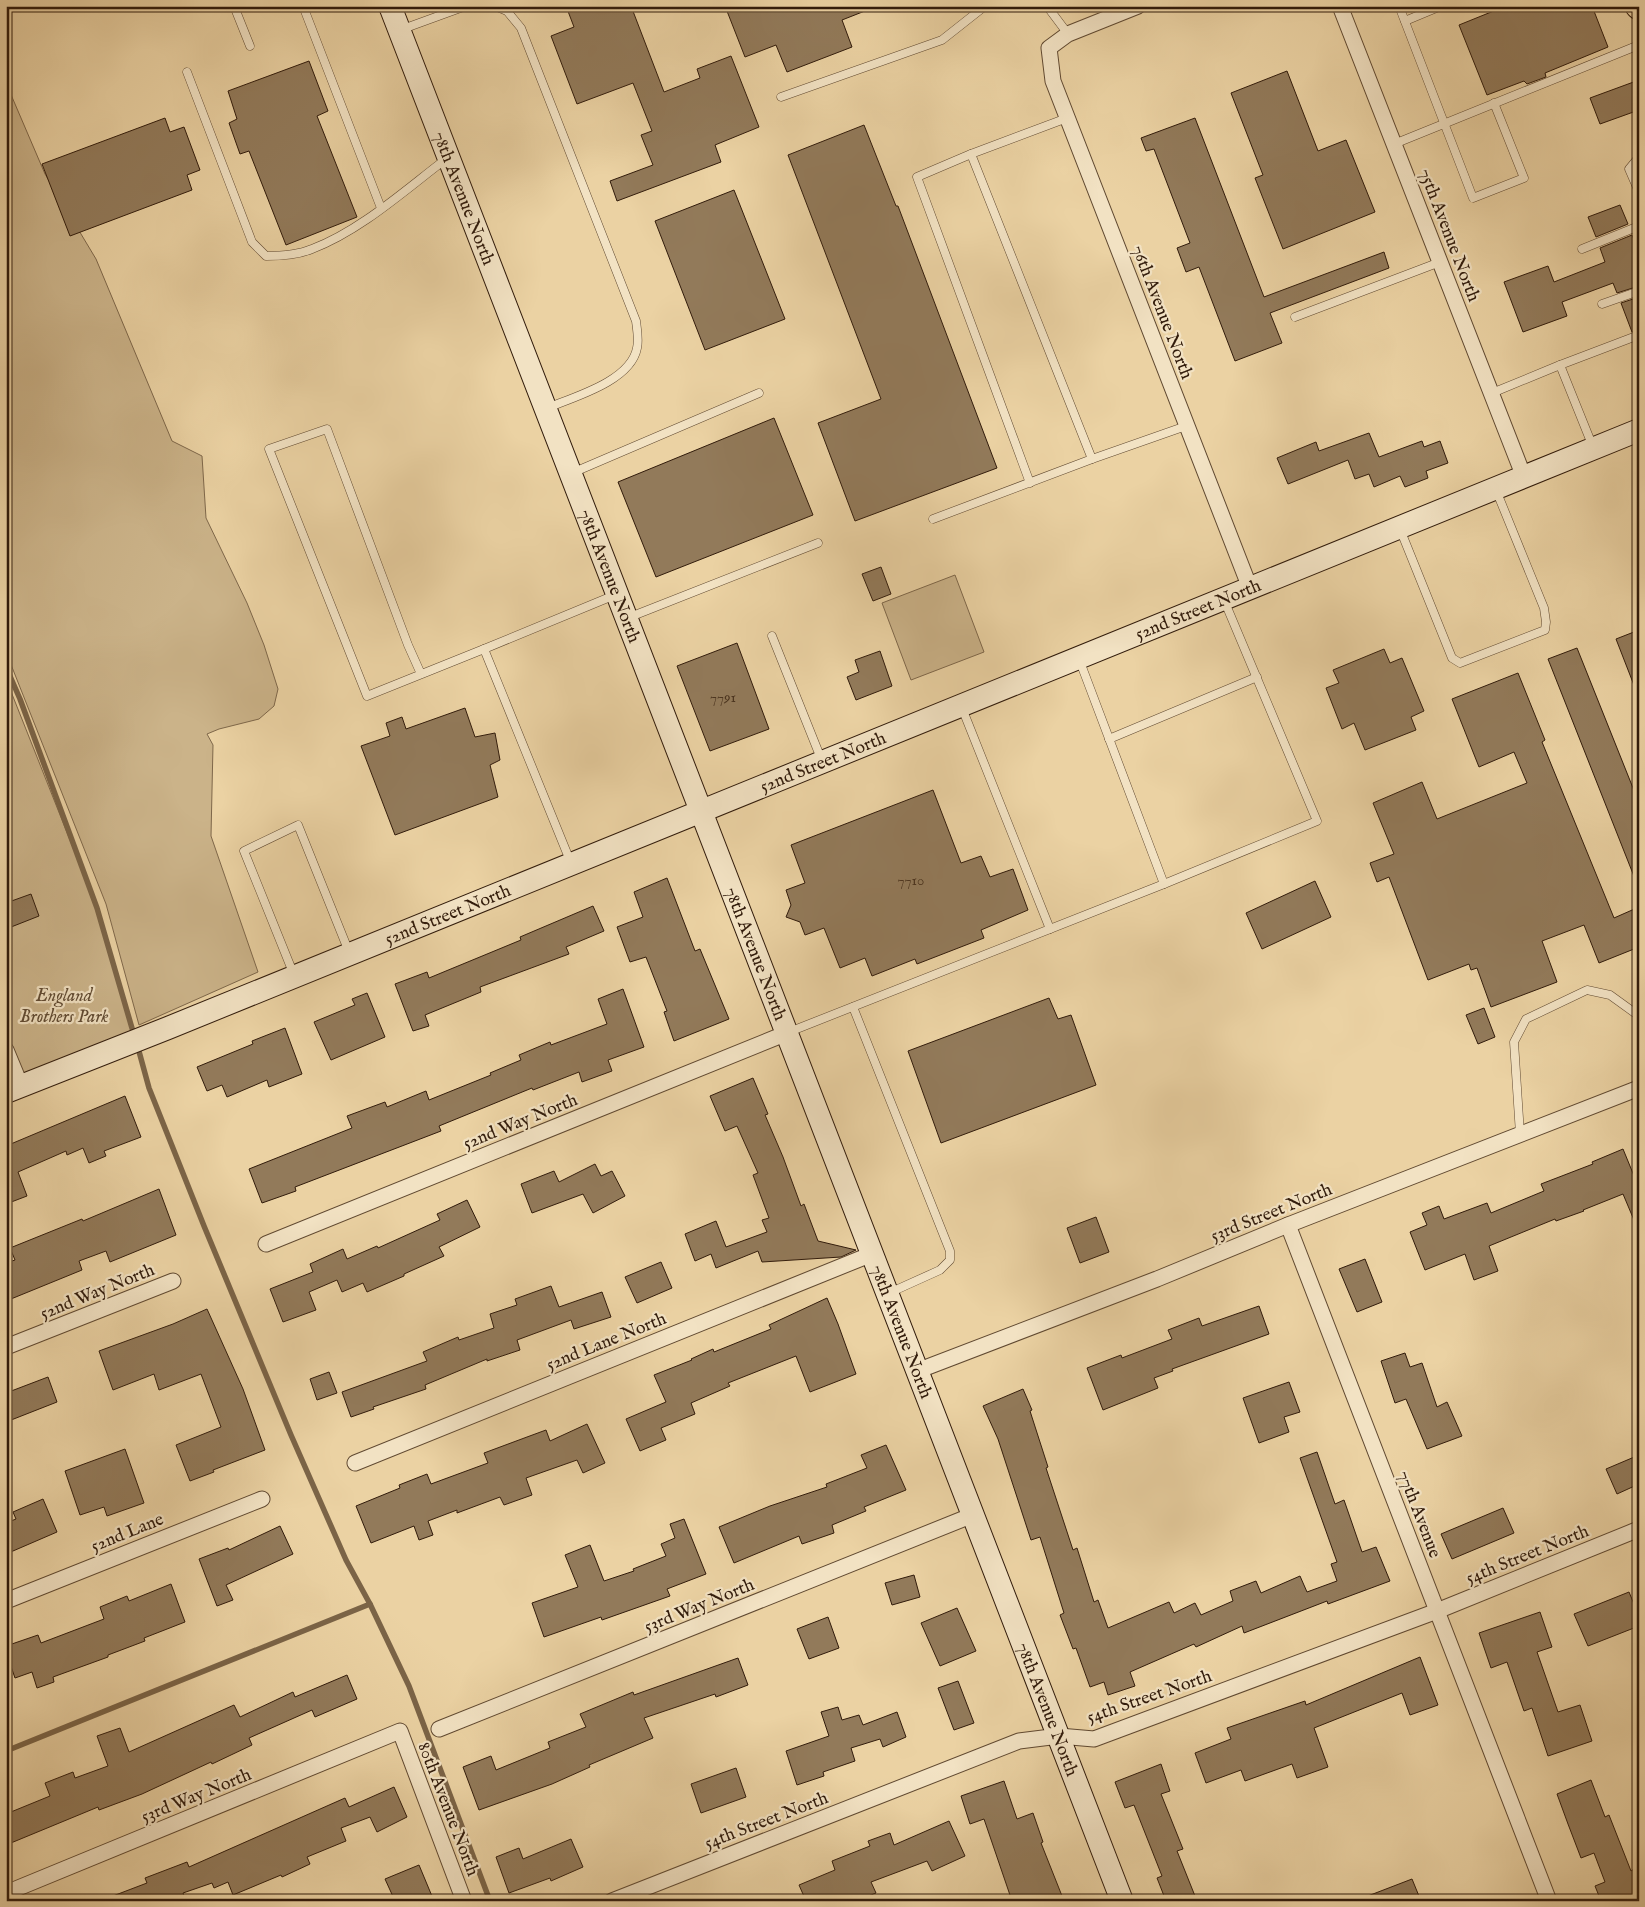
<svg xmlns="http://www.w3.org/2000/svg" width="1645" height="1907" font-family="'IM FELL English',serif">
<rect width="100%" height="100%" fill="#ebd2a3"/>
<filter id="stains"><feTurbulence type="fractalNoise" baseFrequency=".004" numOctaves="4"/><feColorMatrix values="0 0 0 0 .2 0 0 0 0 .09 0 0 0 0 .02 0 0 0 .5 -.17"/></filter>
<radialGradient id="worn" r=".72"><stop offset=".6" stop-color="#630" stop-opacity="0"/><stop offset="1" stop-color="#630" stop-opacity=".3"/></radialGradient>
<!-- green -->
<g fill="#cbb389" stroke="#7e674a">
<path d="M6 83 45 174 96 259 172 441 202 456 206 518 247 603 264 645 278 689 274 706 259 719 219 729 207 734 213 745 211 836 258 972 139 1025 106 904 6 652Z"/>
<path d="M955 575 984 652 911 680 882 603Z"/>
<path d="M6 679 97 908 134 1041 6 1092Z"/>
</g>
<g fill="none" stroke-linecap="round" stroke-linejoin="round">
<!-- stream -->
<g stroke="#7b6447" stroke-width="5.5">
<path d="M6 667 20 699 97 908 134 1035"/>
<path d="M137 1044 149 1088 204 1226 291 1435 346 1560 370 1604 409 1686 490 1901"/>
<path d="M6 1751 370 1604"/>
</g>
</g>
<!-- building -->
<g fill="#927a5a" stroke="#311b0b">
<path d="M566 6H631L664 92 700 78 697 69 731 56 759 127 715 145 721 162 617 201 610 181 653 165 641 135 652 131 633 83 577 104 551 36 574 27Z"/>
<path d="M725 6H875V7L842 20 852 47 787 72 776 45 745 57Z"/>
<path d="M1506 6H1592L1608 47 1545 73 1546 77 1527 84 1524 81 1487 95 1459 25Z"/>
<path d="M309 61 328 111 317 116 357 217 286 245 249 151 240 154 229 123 237 119 228 91Z"/>
<path d="M1287 71 1318 151 1346 140 1375 212 1283 249 1255 178 1263 175 1231 93Z"/>
<path d="M1639 80V110L1600 124 1590 98Z"/>
<path d="M165 118 170 132 184 127 200 170 187 175 192 190 70 236 42 164Z"/>
<path d="M1195 118 1264 297 1384 252 1389 268 1270 313 1282 343 1235 361 1199 267 1186 272 1177 248 1190 243 1154 149 1146 151 1141 138Z"/>
<path d="M864 125 896 206H898L997 468 855 521 818 423 881 399 788 155Z"/>
<path d="M734 190 785 319 705 350 655 221Z"/>
<path d="M1620 205 1628 224 1596 237 1588 217Z"/>
<path d="M1632 235 1639 252V286L1617 293 1613 283 1562 302 1567 316 1523 332 1504 282 1548 266 1554 282 1605 262 1600 248Z"/>
<path d="M1639 297V330L1632 332 1621 303Z"/>
<path d="M774 418 813 515 656 577 618 482Z"/>
<path d="M1369 433 1379 457 1422 441 1424 447 1440 441 1448 463 1426 471 1428 478 1405 487 1400 476 1374 487 1369 474 1355 479 1348 460 1288 484 1277 458 1316 442 1319 451Z"/>
<path d="M881 567 891 594 873 601 862 574Z"/>
<path d="M1639 630V693H1637L1616 639Z"/>
<path d="M737 643 769 729 710 751 677 666Z"/>
<path d="M1577 648 1639 803V889L1548 659Z"/>
<path d="M1384 649 1390 663 1402 658 1424 711 1411 717 1416 730 1365 750 1354 723 1342 729 1326 688 1339 683 1333 670Z"/>
<path d="M880 651 892 686 856 700 847 677 859 672 855 660Z"/>
<path d="M1518 673 1545 740 1542 742 1614 918 1639 907V947L1599 963 1584 925 1542 941 1557 982 1491 1007 1477 968 1471 970 1469 964 1428 980 1389 877 1377 882 1370 863 1394 854 1373 803 1422 782 1437 819 1527 783 1514 752 1479 767 1452 699Z"/>
<path d="M465 708 475 737 495 733 500 760 490 765 498 797 395 835 361 746 390 736 386 723 402 717 406 729Z"/>
<path d="M933 790 961 863 981 856 990 877 1013 869 1028 910 981 930 984 938 917 964 915 959 872 976 865 958 840 968 824 928 805 935 800 922 786 917 791 905 786 890 805 883 791 845Z"/>
<path d="M667 878 695 951 700 949 729 1019 674 1041 664 1012 667 1011 646 957 630 962 617 927 643 917 634 892Z"/>
<path d="M1315 881 1331 917 1262 949 1246 913Z"/>
<path d="M31 894 39 916 6 929V903Z"/>
<path d="M593 906 604 931 566 947 569 954 480 987 481 992 425 1015 429 1026 413 1031 395 984 427 972 429 978 521 940 520 937Z"/>
<path d="M623 989 644 1047 608 1060 612 1071 582 1082 579 1072 533 1090 532 1088 439 1126 441 1131 295 1187 296 1191 262 1203 249 1169 352 1128 347 1116 385 1102 387 1107 426 1091 429 1100 491 1075 490 1073 521 1060 519 1055 550 1042 551 1045 607 1024 598 999Z"/>
<path d="M367 993 385 1037 331 1060 314 1022 355 1005 352 999Z"/>
<path d="M1049 998 1058 1019 1071 1015 1096 1085 941 1143 908 1051Z"/>
<path d="M1484 1008 1495 1037 1478 1044 1466 1015Z"/>
<path d="M285 1028 302 1074 269 1087 267 1080 227 1097 222 1085 207 1091 197 1067 253 1044 252 1041Z"/>
<path d="M753 1078 768 1114 765 1115 783 1157 801 1206 804 1204 818 1241 856 1250 841 1257 762 1262 758 1251 716 1268 711 1254 695 1261 685 1234 716 1221 726 1247 767 1232 762 1220 769 1218 753 1175 758 1173 737 1126 725 1131 710 1096Z"/>
<path d="M125 1096 141 1137 104 1151 106 1156 89 1163 83 1148 67 1155 66 1151 18 1172 27 1196 6 1204V1146Z"/>
<path d="M1623 1149 1639 1188V1232L1623 1194 1583 1210 1584 1211 1556 1221 1555 1219 1489 1246 1498 1271 1474 1280 1465 1254 1425 1270 1410 1232 1427 1225 1422 1213 1439 1206 1444 1219 1487 1203 1491 1213 1544 1191 1541 1184 1593 1164 1592 1162Z"/>
<path d="M595 1164 601 1176 612 1171 625 1196 593 1213 583 1194 532 1213 521 1184 554 1171 559 1182Z"/>
<path d="M159 1189 176 1235 110 1262 106 1251 79 1261 82 1270 6 1301V1263L15 1260 10 1248 82 1219 83 1221Z"/>
<path d="M467 1200 480 1227 439 1247 444 1256 404 1274V1276L367 1292 363 1283 342 1292 337 1280 309 1292 316 1310 283 1322 270 1289 313 1272 310 1264 343 1249 347 1259 377 1246 378 1248 440 1220 437 1214Z"/>
<path d="M1096 1217 1109 1252 1080 1263 1067 1228Z"/>
<path d="M1365 1259 1382 1302 1357 1312 1339 1269Z"/>
<path d="M661 1262 672 1288 637 1303 625 1277Z"/>
<path d="M551 1286 559 1307 602 1292 611 1317 574 1329 571 1320 517 1340 520 1350 487 1361V1359L425 1385 426 1389 373 1407 374 1409 351 1417 342 1392 427 1361 423 1352 458 1337 459 1340 494 1328 490 1314 517 1305 515 1299Z"/>
<path d="M827 1298 838 1324 856 1374 810 1392 796 1356 728 1383 730 1386 691 1403 695 1414 661 1428 666 1440 640 1451 626 1419 666 1402 654 1375 692 1360 691 1359 713 1349 714 1352 771 1329 769 1325Z"/>
<path d="M1259 1306 1269 1334 1172 1369 1173 1371 1154 1378 1158 1388 1103 1410 1087 1368 1121 1355 1122 1358 1172 1339 1168 1330 1199 1318 1202 1326Z"/>
<path d="M207 1309 243 1389 265 1450 213 1470 214 1472 190 1481 176 1445 221 1427 201 1374 159 1390 154 1374 113 1390 99 1351 173 1324Z"/>
<path d="M1405 1353 1410 1367 1422 1363 1437 1407 1447 1402 1462 1436 1427 1449 1406 1399 1395 1403 1381 1361Z"/>
<path d="M329 1372 337 1393 317 1400 310 1379Z"/>
<path d="M48 1377 57 1402 6 1422V1393Z"/>
<path d="M1289 1382 1300 1412 1284 1417 1289 1432 1259 1443 1243 1398Z"/>
<path d="M1023 1389 1032 1410 1030 1411 1048 1467 1046 1468 1073 1550 1077 1548 1094 1602 1098 1600 1108 1628 1169 1602 1174 1613 1195 1603 1201 1615 1233 1601 1230 1591 1256 1581 1261 1593 1300 1576 1307 1592 1337 1581 1331 1564 1337 1562 1300 1458 1317 1452 1335 1504 1344 1500 1362 1552 1376 1547 1390 1581 1328 1604 1327 1601 1244 1633 1242 1626 1196 1647 1194 1644 1130 1672 1135 1686 1108 1695 1104 1682 1090 1687 1076 1648 1073 1649 1060 1615 1064 1613 1040 1537 1031 1540 998 1439 983 1406Z"/>
<path d="M587 1424 605 1463 583 1473 577 1460 526 1478 532 1495 504 1505 500 1497 457 1513V1510L428 1521 433 1535 419 1540 414 1526 371 1543 356 1506 400 1488 399 1485 427 1474 431 1484 488 1463 484 1453 527 1437 546 1430 550 1441Z"/>
<path d="M886 1445 906 1490 864 1507 866 1511 832 1525 834 1533 802 1544 799 1536 734 1563 719 1527 770 1506 827 1487 826 1484 867 1468 861 1455Z"/>
<path d="M125 1449 144 1503 107 1516 104 1507 80 1515 65 1471Z"/>
<path d="M1639 1455V1484L1617 1494 1606 1469Z"/>
<path d="M43 1499 57 1532 6 1554V1523L16 1519 13 1512Z"/>
<path d="M1503 1508 1514 1533 1452 1559 1441 1534Z"/>
<path d="M684 1519 706 1574 667 1589 670 1596 602 1620 601 1617 544 1637 532 1603 578 1587 565 1555 590 1545 604 1581 634 1571 633 1569 666 1556 661 1544 675 1538 670 1524Z"/>
<path d="M280 1526 293 1554 226 1585 233 1600 217 1606 199 1559 228 1548 229 1550Z"/>
<path d="M914 1575 920 1597 892 1605 885 1583Z"/>
<path d="M171 1584 185 1622 144 1638 145 1641 108 1655V1657L53 1677 54 1682 37 1688 32 1672 15 1678 6 1652V1646L38 1635 41 1643 104 1619 100 1607 127 1596 129 1601Z"/>
<path d="M1629 1592 1639 1616V1626L1588 1646 1574 1614Z"/>
<path d="M957 1608 976 1651 940 1666 921 1623Z"/>
<path d="M1540 1612 1552 1647 1537 1652 1558 1712 1580 1705 1592 1741 1548 1756 1532 1708 1524 1711 1507 1662 1491 1668 1479 1633Z"/>
<path d="M828 1617 839 1648 809 1659 797 1629Z"/>
<path d="M1420 1657 1438 1705 1410 1715 1402 1693 1314 1728 1328 1767 1297 1778 1292 1764 1245 1781 1241 1770 1206 1783 1195 1753 1231 1739 1227 1728 1305 1701 1306 1705Z"/>
<path d="M738 1658 748 1685 716 1697 715 1694 644 1718 653 1738 589 1765 590 1767 552 1784 479 1810 463 1767 491 1756 496 1770 550 1748 548 1742 586 1727 580 1714 633 1692 634 1695Z"/>
<path d="M347 1675 357 1699 315 1717 312 1710 249 1738 252 1745 212 1764 211 1762 142 1794 99 1810 98 1807 6 1845V1814L50 1796 45 1783 73 1772 75 1778 108 1766 97 1736 120 1728 129 1752 234 1705 240 1717 293 1692 295 1697Z"/>
<path d="M958 1681 974 1723 954 1730 938 1688Z"/>
<path d="M838 1707 842 1720 859 1715 863 1725 897 1712 906 1737 883 1747 880 1739 851 1748 855 1761 823 1772 824 1776 797 1785 786 1751 829 1736 821 1712Z"/>
<path d="M1161 1764 1170 1791 1161 1794 1183 1849 1177 1851 1197 1901H1166L1157 1878 1162 1876 1134 1805 1125 1808 1115 1782Z"/>
<path d="M736 1768 746 1797 701 1813 691 1784Z"/>
<path d="M1591 1780 1605 1817 1609 1815 1631 1871 1634 1869 1639 1880V1901H1601L1595 1886 1605 1882 1594 1853 1581 1858 1568 1824 1557 1794Z"/>
<path d="M1004 1781 1017 1819 1033 1813 1043 1842 1041 1843 1064 1901H1012L984 1819 970 1824 961 1796Z"/>
<path d="M394 1787 407 1817 377 1832 370 1817 341 1828 346 1841 307 1857 310 1864 282 1877 281 1875 233 1895 228 1882 214 1888 212 1883 183 1893 186 1901H105V1899L147 1883 145 1878 187 1862 189 1867 345 1798 349 1807Z"/>
<path d="M949 1821 965 1856 932 1871 927 1861 871 1882 876 1893 856 1901H806L799 1885 835 1870 832 1861 870 1846 868 1841 890 1833 894 1845Z"/>
<path d="M571 1839 583 1867 551 1881 550 1878 509 1893 496 1857 519 1848 523 1859Z"/>
<path d="M419 1865 434 1901H395L385 1879Z"/>
<path d="M1412 1879 1421 1901H1360V1899Z"/>
</g>
<g fill="none" stroke-linecap="round" stroke-linejoin="round">
<defs>
<g id="lane">
<path d="M234 6 250 46"/>
<path d="M303 6 381 208"/>
<path d="M495 6 507 11 521 28 636 321C637 329 639 340 637 348 631 381 574 397 547 408"/>
<path d="M1047 6 1068 34"/>
<path d="M1399 6 1473 198 1524 178 1494 103"/>
<path d="M1405 21 1441 6"/>
<path d="M400 30 466 6"/>
<path d="M187 72 252 242 266 256C281 256 298 255 312 249 360 231 405 190 446 159"/>
<path d="M781 97 942 40 985 6"/>
<path d="M1067 118 971 154 1092 459 1186 426"/>
<path d="M1394 144 1639 45"/>
<path d="M971 154 917 177 1030 483"/>
<path d="M1639 157 1629 169 1639 192"/>
<path d="M1582 249 1639 226"/>
<path d="M1602 304 1639 291"/>
<path d="M1295 317 1440 262"/>
<path d="M1560 365 1639 335"/>
<path d="M1492 393 1560 365 1593 447"/>
<path d="M572 473 759 393"/>
<path d="M933 519 1092 459"/>
<path d="M1400 529 1452 658 1460 663 1545 630 1546 622 1544 608 1496 490"/>
<path d="M630 617 818 543"/>
<path d="M772 636 822 761"/>
<path d="M421 674 408 645 327 429 269 449 367 696 484 649"/>
<path d="M962 708 1050 929"/>
<path d="M1109 739 1257 677"/>
<path d="M571 863 484 649 615 595"/>
<path d="M1164 884 1317 821 1224 600"/>
<path d="M294 975 244 851 298 825 349 952"/>
<path d="M853 1007 950 1251V1260L940 1270 889 1293"/>
<path d="M789 1032 1164 884 1079 659"/>
<path d="M1520 1134 1514 1042 1526 1019 1587 990 1610 995 1639 1016"/>
</g>
<g id="street">
<path d="M1138 6 1068 34 1049 48 1053 81 1250 588"/>
<path d="M1340 6 1524 477"/>
<path d="M6 1050 21 1086"/>
<path d="M1288 1225 1549 1901"/>
<path d="M266 1244 787 1033"/>
<path d="M6 1347 173 1281"/>
<path d="M917 1371 1157 1279 1288 1225 1639 1088"/>
<path d="M355 1463 872 1254"/>
<path d="M6 1601 262 1499"/>
<path d="M439 1729 973 1515"/>
<path d="M6 1893 400 1731 464 1901"/>
<path d="M612 1901 1019 1741 1059 1736 1094 1739 1437 1611 1639 1529"/>
</g>
<g id="secondary">
<path id="s1" d="M390 6 1122 1901"/>
<path id="s2" d="M6 1092 168 1028 1639 430"/>
</g>
<path id="primary" d="M1638 6 1639 7"/>
</defs>
<!-- lane casing -->
<use href="#lane" stroke="#604931" stroke-width="9"/>
<!-- street casing -->
<use href="#street" stroke="#604931" stroke-width="17"/>
<!-- secondary casing -->
<use href="#secondary" stroke="#311b0b" stroke-width="24"/>
<!-- primary casing -->
<use href="#primary" stroke="#311b0b" stroke-width="27"/>
<!-- lane -->
<use href="#lane" stroke="#f2e2c3" stroke-width="8"/>
<!-- street -->
<use href="#street" stroke="#f2e2c3" stroke-width="15"/>
<!-- secondary -->
<use href="#secondary" stroke="#f2e2c3" stroke-width="22"/>
<!-- primary -->
<use href="#primary" stroke="#ebd2a3" stroke-width="25"/>
</g>
<g text-anchor="middle" stroke-width="4.5" stroke-linejoin="round" paint-order="stroke">
<!-- number labels -->
<g font-size="15" fill="#49331f">
<text x="723" y="702">7791</text>
<text x="911" y="885">7710</text>
</g>
<!-- street labels -->
<g font-size="18" fill="#311b0b" stroke="#f2e2c3">
<text dy="6" stroke="none"><textPath href="#s1" startOffset="206">78th Avenue North</textPath></text>
<text transform="translate(1450 235) rotate(69)" y="6">75th Avenue North</text>
<text transform="translate(1163 312) rotate(69)" y="6">76th Avenue North</text>
<text dy="6" stroke="none"><textPath href="#s1" startOffset="611">78th Avenue North</textPath></text>
<text dy="6" stroke="none"><textPath href="#s2" startOffset="1286">52nd Street North</textPath></text>
<text dy="6" stroke="none"><textPath href="#s2" startOffset="881">52nd Street North</textPath></text>
<text dy="6" stroke="none"><textPath href="#s2" startOffset="476">52nd Street North</textPath></text>
<text dy="6" stroke="none"><textPath href="#s1" startOffset="1016">78th Avenue North</textPath></text>
<text transform="translate(520 1121) rotate(-22)" y="6">52nd Way North</text>
<text transform="translate(1271 1212) rotate(-22)" y="6">53rd Street North</text>
<text transform="translate(97 1291) rotate(-22)" y="6">52nd Way North</text>
<text dy="6" stroke="none"><textPath href="#s1" startOffset="1421">78th Avenue North</textPath></text>
<text transform="translate(606 1341) rotate(-22)" y="6">52nd Lane North</text>
<text transform="translate(1420 1514) rotate(69)" y="6">77th Avenue</text>
<text transform="translate(127 1532) rotate(-22)" y="6">52nd Lane</text>
<text transform="translate(1527 1554) rotate(-22)" y="6">54th Street North</text>
<text transform="translate(699 1605) rotate(-22)" y="6">53rd Way North</text>
<text transform="translate(1149 1696) rotate(-19)" y="6">54th Street North</text>
<text dy="6" stroke="none"><textPath href="#s1" startOffset="1826">78th Avenue North</textPath></text>
<text transform="translate(196 1795) rotate(-22)" y="6">53rd Way North</text>
<text transform="translate(449 1809) rotate(69)" y="6">80th Avenue North</text>
<text transform="translate(766 1820) rotate(-21)" y="6">54th Street North</text>
</g>
<!-- park labels -->
<g font-size="18" font-style="italic" fill="#5f4931" stroke="#f2e2c3">
<text x="64" y="1001">England<tspan x="64" dy="21">Brothers Park</tspan></text>
</g>
</g>
<!-- margin -->
<rect width="1645" height="1907" fill="none" stroke="#ebd2a3" stroke-width="25"/>
<rect x="8" y="8" width="1630" height="1892" fill="none" stroke="#311b0b" stroke-width="2.5"/>
<rect x="12" y="12" width="1620" height="1882" fill="none" stroke="#311b0b"/>
<rect width="100%" height="100%" filter="url(#stains)"/>
<rect width="100%" height="100%" fill="url(#worn)"/>
</svg>
